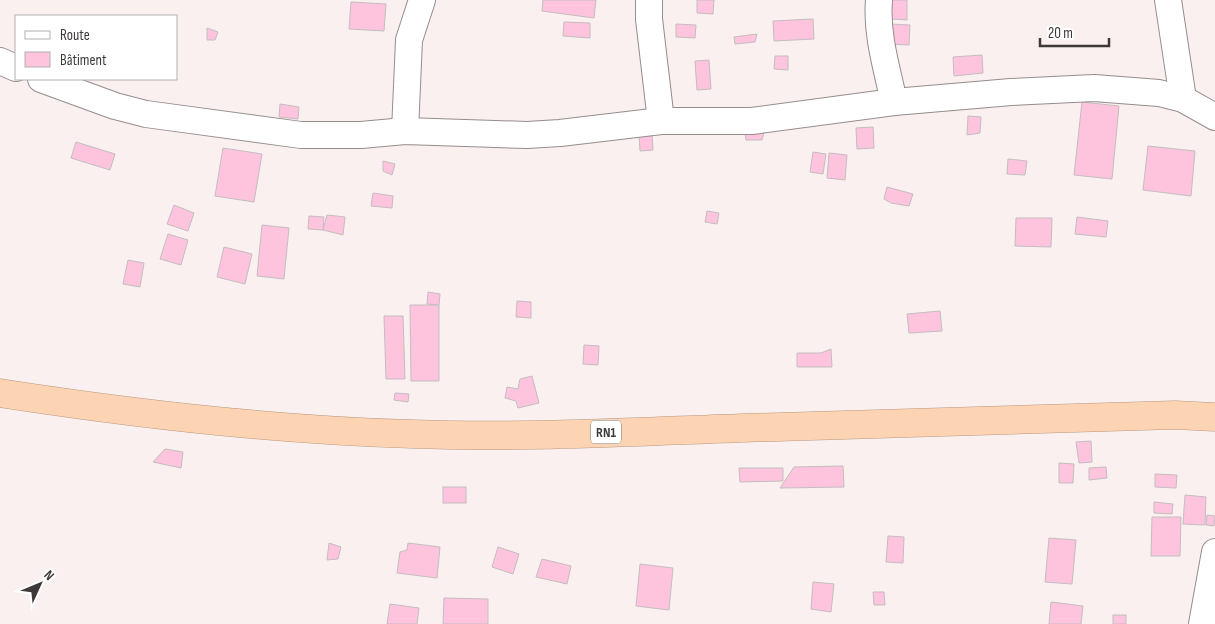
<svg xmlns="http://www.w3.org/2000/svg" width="1215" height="624" font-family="'Sofia Sans Condensed',sans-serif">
<rect width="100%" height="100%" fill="#f9f0ef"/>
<!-- building -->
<g fill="#fec4de" stroke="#c4bdc0">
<path d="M543 0H596L594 18 542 11Z"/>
<path d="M697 0H714L713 14 697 13Z"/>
<path d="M880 0H907V20L878 18Z"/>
<path d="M351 2 386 4 384 31 349 29Z"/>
<path d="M813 19 814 39 774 41 773 21Z"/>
<path d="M564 22 590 23V38L563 36Z"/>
<path d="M676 24 696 25 695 38 676 37Z"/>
<path d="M890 24 910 25 909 45 889 44Z"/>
<path d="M207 28 218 32 215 40H207Z"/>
<path d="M757 34 755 42 735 44 734 37Z"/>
<path d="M982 55 983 73 954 76 953 57Z"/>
<path d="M775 56H788V70L774 69Z"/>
<path d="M709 60 711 89 697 90 695 61Z"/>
<path d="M1082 102 1119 106 1112 179 1074 175Z"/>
<path d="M280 104 299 107 298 119 279 117Z"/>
<path d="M968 116 981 117 980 133 967 135Z"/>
<path d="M744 126 765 129 762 140H746Z"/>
<path d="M873 127 874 148 857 149 856 128Z"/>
<path d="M639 134H652L653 150 640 151Z"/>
<path d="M76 142 115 154 110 170 71 158Z"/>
<path d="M1148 146 1195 151 1191 196 1143 190Z"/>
<path d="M223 148 262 154 254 202 215 196Z"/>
<path d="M813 152 826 154 823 174 810 172Z"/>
<path d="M829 153 847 155 845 180 827 178Z"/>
<path d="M1008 159 1027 161 1025 175 1007 174Z"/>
<path d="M383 161 395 164 392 175 383 171Z"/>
<path d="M887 187 913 194 909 206 891 203 884 199Z"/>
<path d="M373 193 393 196 392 208 371 206Z"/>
<path d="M174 205 194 213 188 231 167 224Z"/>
<path d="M707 211 719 213 717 224 705 222Z"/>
<path d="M327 215 345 217 343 235 323 230Z"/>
<path d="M309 216 324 217 323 230 308 229Z"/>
<path d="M1077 217 1108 221 1106 237 1075 234Z"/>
<path d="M1016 218H1052L1051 247 1015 246Z"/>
<path d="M262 225 289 228 284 279 257 276Z"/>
<path d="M168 234 188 240 181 265 160 259Z"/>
<path d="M224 247 252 254 245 284 217 277Z"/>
<path d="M128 260 144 263 140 287 123 284Z"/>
<path d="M428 292 440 294 439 305 427 304Z"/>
<path d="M517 301 531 302V318L516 317Z"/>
<path d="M410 305H439V381H411Z"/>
<path d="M940 311 942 331 909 333 907 314Z"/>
<path d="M384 316H403L405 379H386Z"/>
<path d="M584 345 599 346 598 365 583 364Z"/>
<path d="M831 349 832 367H797V353H821Z"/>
<path d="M532 376 539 403 518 408 516 401 505 398 507 387 518 389 520 379Z"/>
<path d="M395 393 409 394 408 402 394 400Z"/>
<path d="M1091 441 1092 462 1079 463 1076 442Z"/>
<path d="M165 449 183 452 181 468 153 462Z"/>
<path d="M1059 463 1074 464 1073 483H1059Z"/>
<path d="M843 466 844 487 780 488 794 467Z"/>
<path d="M1106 467 1107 478 1089 480V468Z"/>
<path d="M739 468H783V481L740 482Z"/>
<path d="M1155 474 1177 475 1176 488 1155 487Z"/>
<rect x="443" y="487" width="23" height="16"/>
<path d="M1185 495 1206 497 1205 525 1183 524Z"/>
<path d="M1154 502 1173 504 1172 514 1154 513Z"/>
<path d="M1207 515 1215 516 1214 526 1206 525Z"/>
<path d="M1152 517H1181L1180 556H1151Z"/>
<path d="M888 536 904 537 903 563 886 562Z"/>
<path d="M1049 538 1076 540 1072 584 1045 582Z"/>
<path d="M329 543 341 547 338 559 327 560Z"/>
<path d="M408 543 440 547 437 578 397 573 400 552 407 550Z"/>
<path d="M498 547 519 554 513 574 492 567Z"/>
<path d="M542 559 571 566 567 584 536 577Z"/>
<path d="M640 564 673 568 669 610 636 606Z"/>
<path d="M813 582 834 584 831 612 811 609Z"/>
<path d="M873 592H884L885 605H874Z"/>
<path d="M444 598 488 599V624H443Z"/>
<path d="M1051 602 1083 606 1081 624H1049Z"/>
<path d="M390 604 419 608 417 624H387Z"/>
<rect x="1113" y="615" width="13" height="9"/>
</g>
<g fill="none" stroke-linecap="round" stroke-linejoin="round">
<defs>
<g id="minor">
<path d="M649 0V19L661 121"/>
<path d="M879 0C876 34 887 69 894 102"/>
<path d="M1168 0 1183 99"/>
<path d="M0 61 16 68"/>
<path d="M41 79 115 106 146 114 301 135H361L405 131 527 135 560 133 661 121H752L894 102 1011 92 1094 88 1159 93 1183 99 1215 117"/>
<path d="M405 131 409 40 422 0"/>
<path d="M1202 624 1215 552"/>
</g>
<path id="trunk" d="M0 393C136 414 274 430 412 434 522 438 633 432 743 428 887 424 1031 420 1175 415L1215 417"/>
</defs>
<!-- minor casing -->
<use href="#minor" stroke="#958d8c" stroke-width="28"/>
<!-- trunk casing -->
<use href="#trunk" stroke="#b9977d" stroke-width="29"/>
<!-- minor -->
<use href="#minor" stroke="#fff" stroke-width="26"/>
<!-- trunk -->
<use href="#trunk" stroke="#fcd4b4" stroke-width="28"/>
</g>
<g text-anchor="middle" stroke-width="4.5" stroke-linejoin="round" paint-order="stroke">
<!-- shield labels -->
<rect fill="#fff" stroke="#777474" stroke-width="1" x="591" y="420.5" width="30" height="23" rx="4"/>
<g font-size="14" font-weight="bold" fill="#3d3939">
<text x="606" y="437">RN1</text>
</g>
</g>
<!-- legend -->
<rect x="15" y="15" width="162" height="65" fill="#ffffff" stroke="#b1b0b0"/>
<rect x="25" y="31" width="25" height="8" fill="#ffffff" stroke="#b1b0b0"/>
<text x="60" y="40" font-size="15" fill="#3d3939">Route</text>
<rect x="25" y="52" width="25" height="15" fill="#fec4de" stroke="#b1b0b0"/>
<text x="60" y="65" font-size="15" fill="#3d3939">Bâtiment</text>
<!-- north arrow -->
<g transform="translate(40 584) rotate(46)" stroke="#ffffff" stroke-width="4" paint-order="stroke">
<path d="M0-4L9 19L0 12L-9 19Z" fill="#3d3939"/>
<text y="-8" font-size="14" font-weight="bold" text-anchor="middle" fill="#3d3939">N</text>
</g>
<!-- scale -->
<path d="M1040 38v8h69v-8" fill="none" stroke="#3d3939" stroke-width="2.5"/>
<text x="1048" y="38" font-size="15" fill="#3d3939" stroke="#ffffff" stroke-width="4" paint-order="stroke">20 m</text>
</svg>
